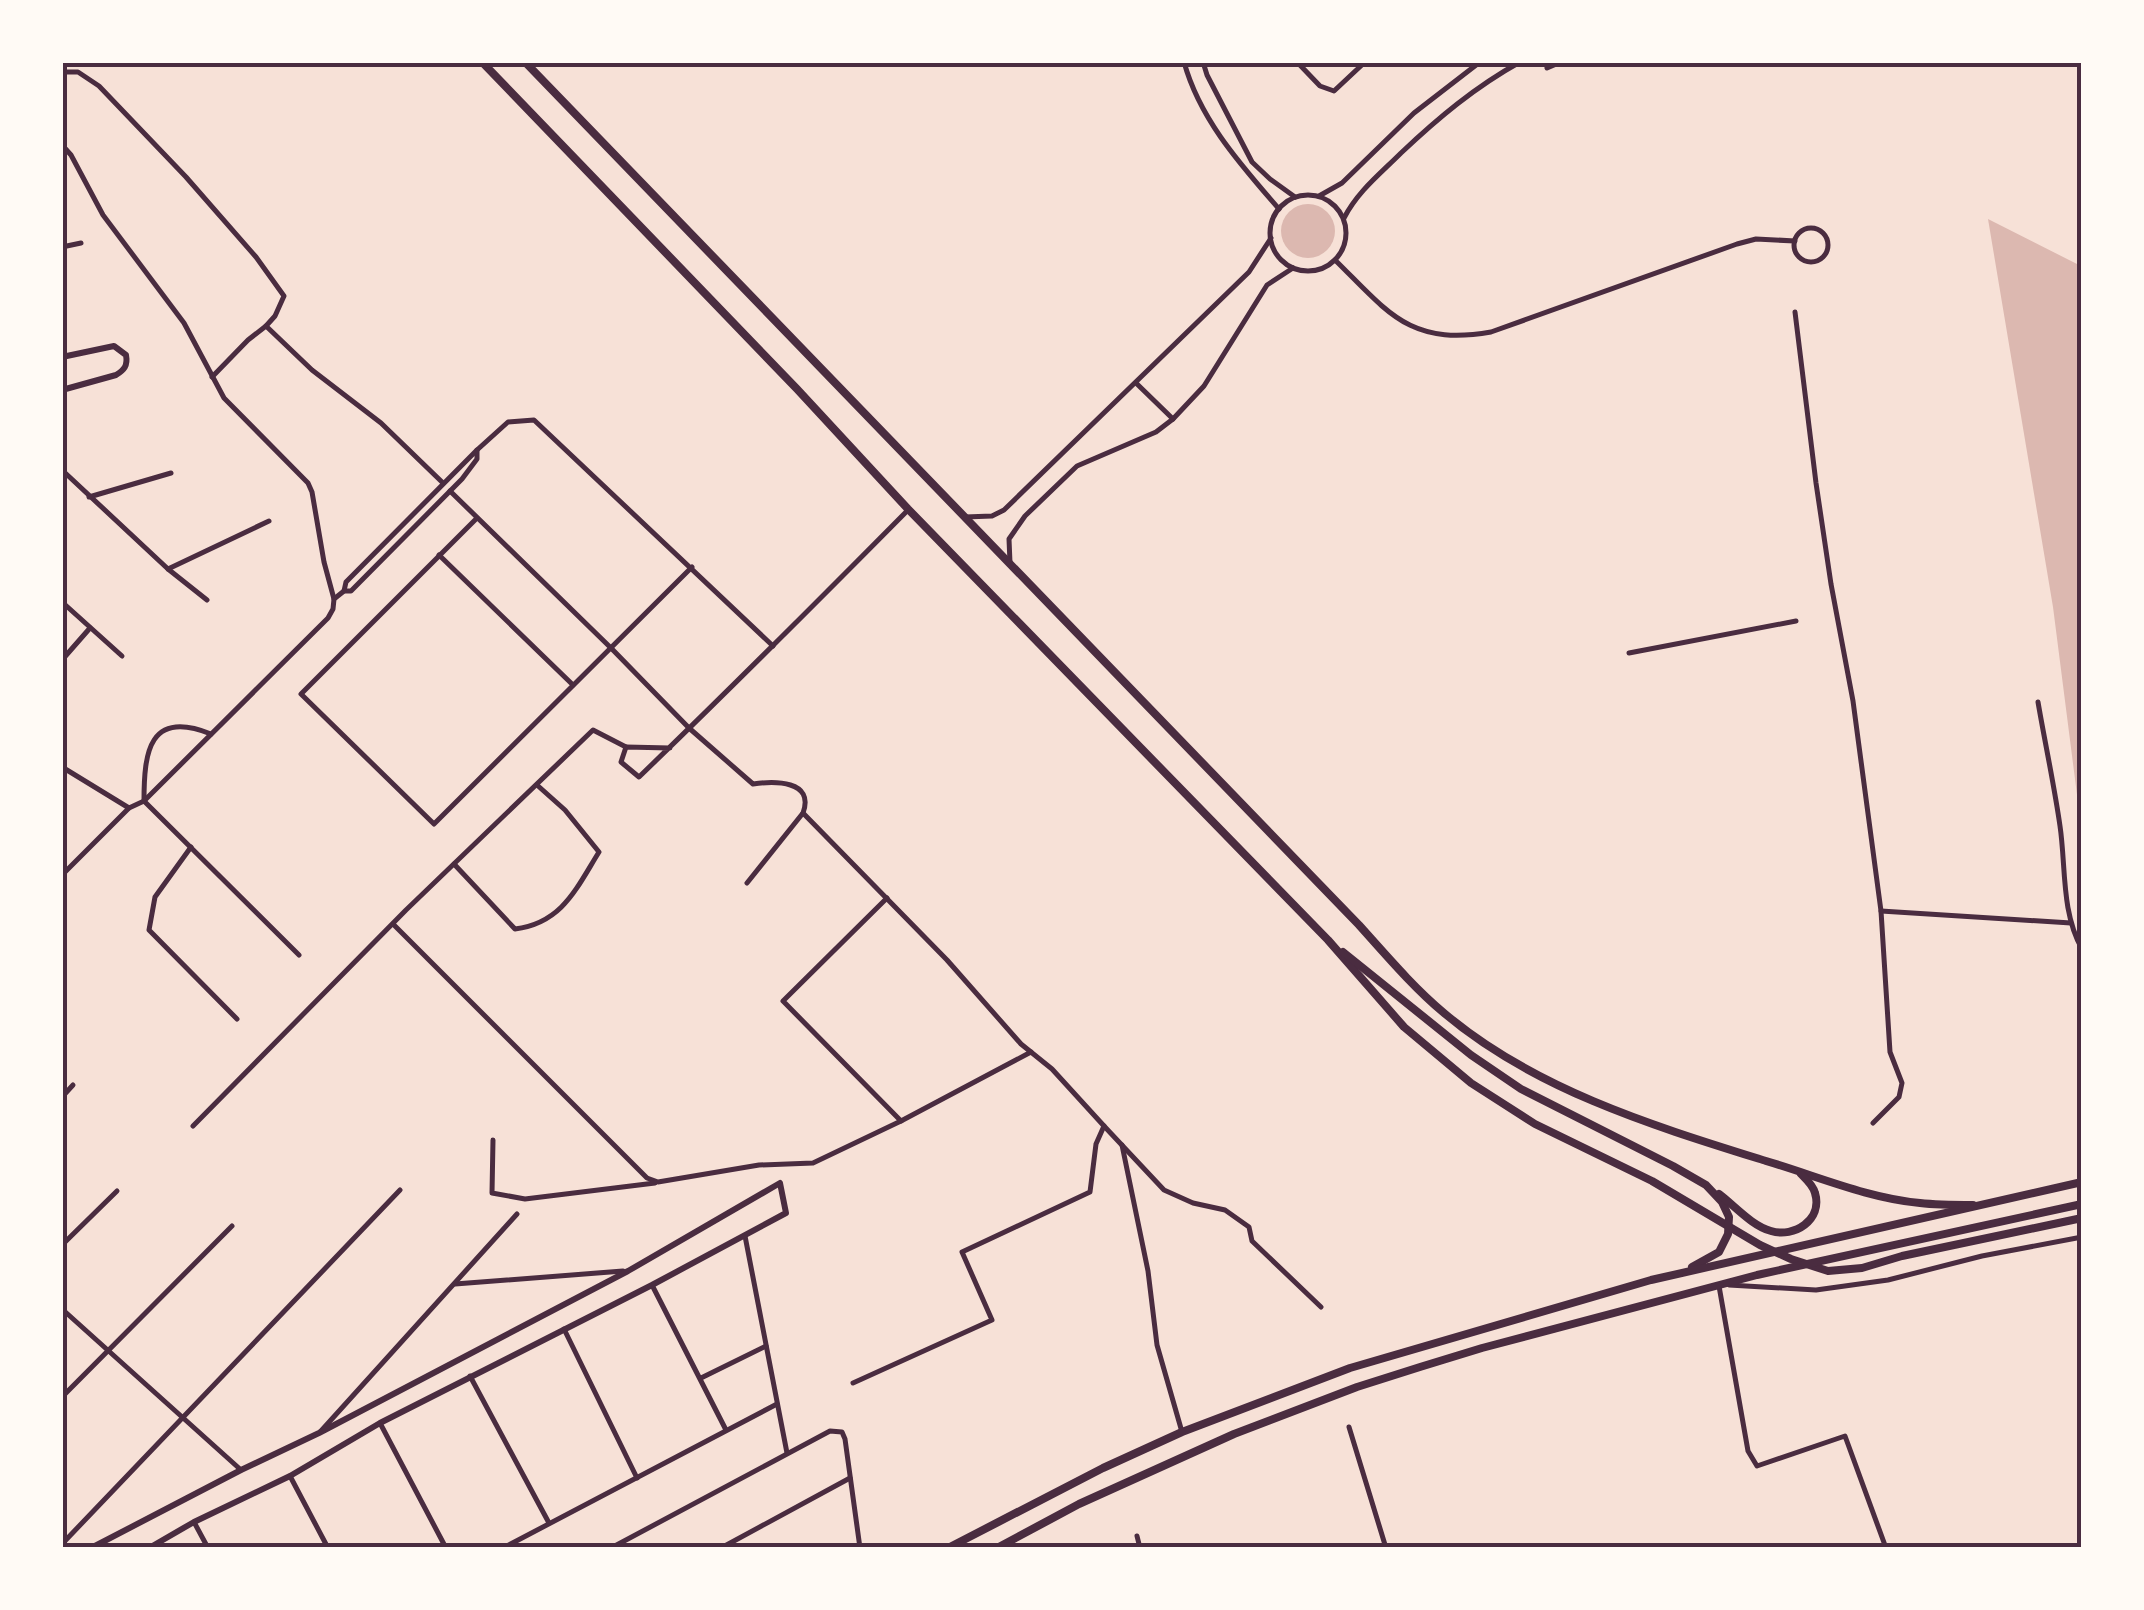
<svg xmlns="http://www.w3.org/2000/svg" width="2144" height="1610" font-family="'Fira Sans Condensed',sans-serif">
<rect width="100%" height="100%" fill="#f7e1d7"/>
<!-- water -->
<g fill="#dcb8b0">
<circle cx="1308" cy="231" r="27"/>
<path d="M1988 219 2077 264 2082 315 2081 826 2053 607Z"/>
</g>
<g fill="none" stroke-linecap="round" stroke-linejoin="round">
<!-- minor -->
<g stroke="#4a2c40" stroke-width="5">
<path d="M1184 62C1200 120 1241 165 1279 209"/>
<path d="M1203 62 1207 75 1252 162 1270 179 1295 197"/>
<path d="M1297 62 1320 86 1334 91 1365 62"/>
<path d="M1547 68 1561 62"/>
<path d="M62 72H78L99 86 186 177 256 257 284 296 275 316 266 326 312 370 381 423 443 483"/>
<path d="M62 145 71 155 103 215 184 323 224 398 308 483 312 492 324 562 334 599"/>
<circle cx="1308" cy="233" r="38"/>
<path d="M1319 196 1342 183 1414 113 1480 62"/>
<path d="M1344 218C1358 191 1380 174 1401 153 1438 118 1475 87 1520 62"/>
<circle cx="1811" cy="245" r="17"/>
<path d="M62 247 81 243"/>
<path d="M1335 260C1389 313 1409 346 1491 332L1737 244 1756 239 1795 241"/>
<path d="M1795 312 1816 483 1831 584 1853 701 1881 911 1890 1052 1902 1083 1899 1097 1873 1123"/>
<path d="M212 377 248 340 266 326"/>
<path d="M1136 383 1173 419"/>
<path d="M62 470 168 569 207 600"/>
<path d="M450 491 611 648 689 728 753 784C774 781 815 780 803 813L747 883"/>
<path d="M89 497 171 473"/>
<path d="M965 517 992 516 1004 510 1249 272 1271 238"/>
<path d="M476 519 301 694 434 824 692 567"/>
<path d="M439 555 573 685"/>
<path d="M1010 563 1009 539 1025 516 1077 466 1156 432 1173 419 1204 386 1267 285 1293 268"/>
<path d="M168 569 269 521"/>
<path d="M344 591 346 582 477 450 508 422 534 420 773 646"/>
<path d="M62 602 122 656"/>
<path d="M1629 653 1796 621"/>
<path d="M62 660 90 628"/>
<path d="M2038 702C2045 743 2054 784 2060 826 2066 866 2061 912 2082 949"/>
<path d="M211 734C149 709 144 752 144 801L299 955"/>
<path d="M670 748 626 747 621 762 639 777C730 689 819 600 908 510"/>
<path d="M62 767 129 808 144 801 328 618 333 609 334 599 344 591H351L462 479 477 459V450"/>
<path d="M803 813 947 960 1021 1044 1052 1069 1104 1126 1096 1144 1090 1192 962 1252 992 1320 853 1383"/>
<path d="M191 847 155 897 149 930 237 1019"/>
<path d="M454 864 515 929C562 923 576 889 599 852L565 810 537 785"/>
<path d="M62 875 129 808"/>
<path d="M887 898 783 1001 901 1121 1031 1052"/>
<path d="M1881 911 2071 923"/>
<path d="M393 924 647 1178 658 1182 759 1165 813 1163 901 1121"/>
<path d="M62 1097 73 1085"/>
<path d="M193 1126 406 910 593 730 626 747"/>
<path d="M1104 1126 1164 1190 1193 1203 1225 1210 1249 1227 1252 1241 1321 1307"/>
<path d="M493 1140 492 1193 525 1199 655 1183"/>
<path d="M1122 1145 1148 1271 1157 1345 1182 1432"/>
<path d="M745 1236 787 1453"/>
<path d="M62 1245 117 1191"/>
<path d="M455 1284 623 1271"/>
<path d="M652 1285 726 1430"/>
<path d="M1729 1285 1816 1290 1888 1280 1982 1256 2082 1237"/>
<path d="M1719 1286 1748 1451 1757 1466 1845 1436 1886 1548"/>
<path d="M62 1309 241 1470"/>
<path d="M564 1329 637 1478"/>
<path d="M470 1376 549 1523"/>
<path d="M701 1378 766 1346"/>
<path d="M62 1397 232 1226"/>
<path d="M380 1423 446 1548"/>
<path d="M1349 1427 1386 1548"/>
<path d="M321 1431 517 1214"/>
<path d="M290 1476 328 1548"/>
<path d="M194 1522 208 1548"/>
<path d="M1137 1536 1140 1548"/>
<path d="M62 1544 400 1190"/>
<path d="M503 1548 777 1404"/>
<path d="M611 1548 830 1431 842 1432 845 1439 860 1548"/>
<path d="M721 1548 850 1478"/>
</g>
<!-- tertiary -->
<g stroke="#4a2c40" stroke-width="6">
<path d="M62 357 114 346 126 355C128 366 124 370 116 375L62 390"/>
<path d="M91 1548 241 1470 319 1433 628 1271 780 1183 786 1213 652 1285 380 1423 290 1476 194 1522 149 1548"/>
</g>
<!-- trunk -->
<g stroke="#4a2c40" stroke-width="8">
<path d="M482 62 797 389 908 509 1328 940 1404 1027 1471 1083 1535 1124 1652 1181 1760 1245 1791 1259 1828 1271 1862 1268 1902 1256 2082 1218"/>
<path d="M525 62 1359 925C1386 955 1413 987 1444 1013 1535 1090 1654 1126 1766 1161 1817 1176 1867 1198 1920 1203 1937 1205 1955 1205 1973 1205"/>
<path d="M1343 952 1471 1055 1521 1089 1673 1166 1706 1185 1722 1202 1729 1217 1728 1234 1719 1252 1692 1267"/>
<path d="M1719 1194C1735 1206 1752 1226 1771 1231 1794 1238 1823 1220 1815 1193 1813 1185 1806 1179 1801 1174"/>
<path d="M948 1548 1103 1468 1182 1432 1350 1368 1651 1280 2082 1182"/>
<path d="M997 1548 1079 1504 1234 1434 1357 1387 1420 1367 1482 1348 1757 1275 2082 1204"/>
</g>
</g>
<!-- border -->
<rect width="2144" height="1610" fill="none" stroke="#fffaf5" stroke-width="130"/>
<rect x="65" y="65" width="2014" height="1480" fill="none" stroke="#4a2c40" stroke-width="4"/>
</svg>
